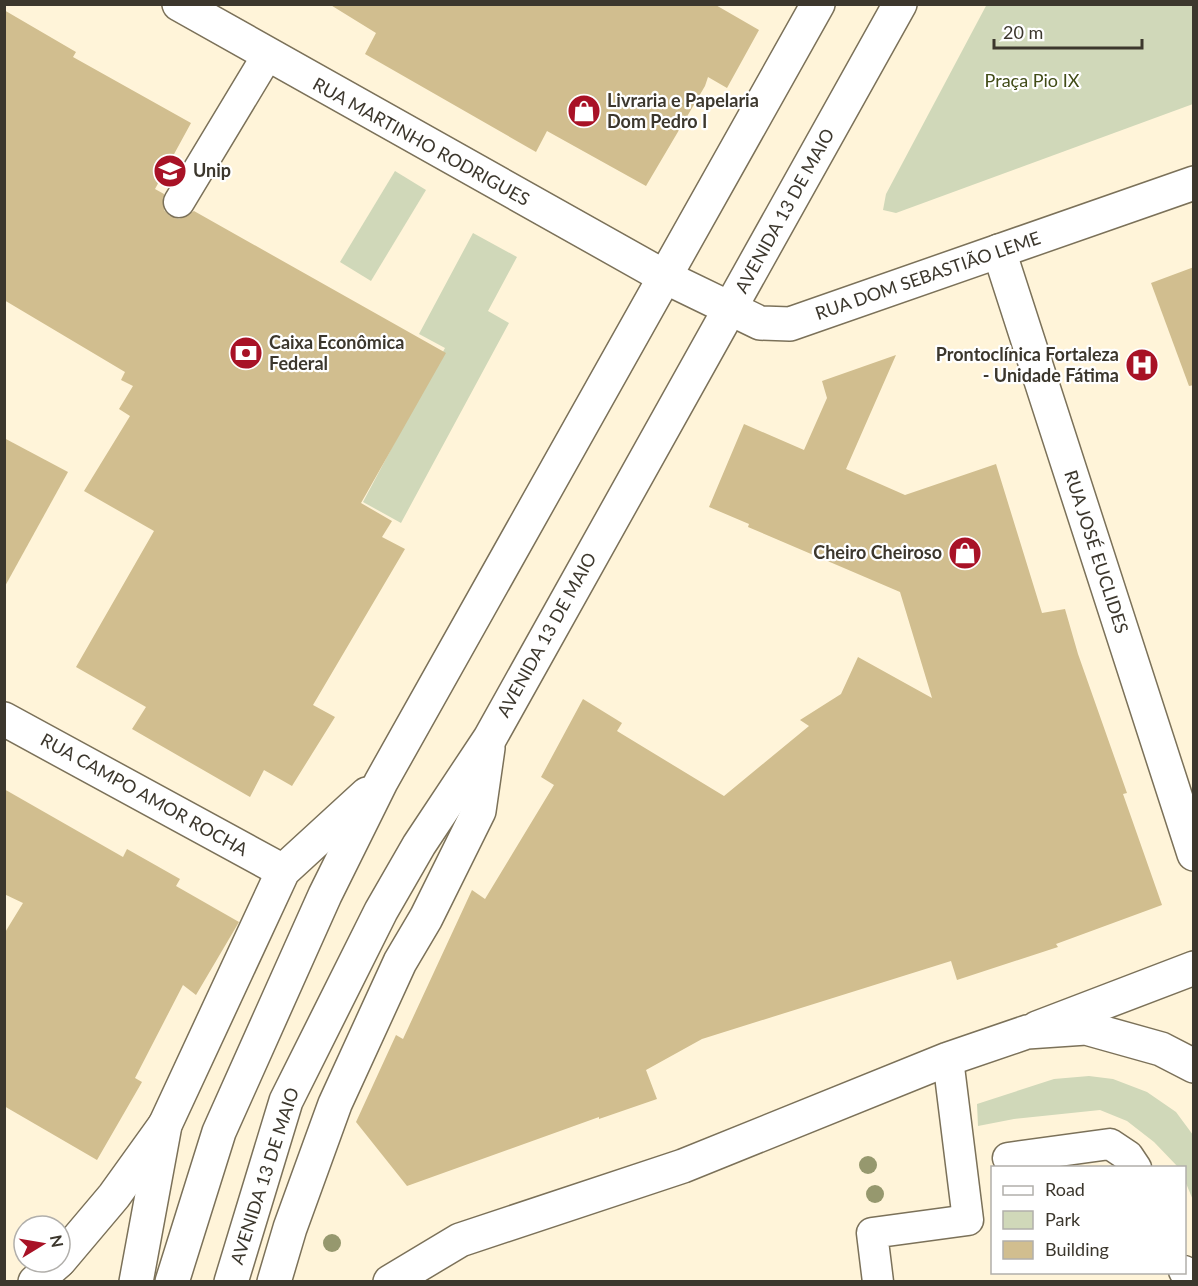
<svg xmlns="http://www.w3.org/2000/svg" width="1198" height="1286" font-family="Lato,sans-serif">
<rect width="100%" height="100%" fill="#fff4d9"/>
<!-- green -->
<g fill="#d0d8b9">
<path d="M987 4 1193 5V104L896 213 883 210 886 194Z"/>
<path d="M395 171 426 190 371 281 340 262Z"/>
<path d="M473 233 517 257 488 311 509 323 401 523 363 502 445 348 419 334Z"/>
<path d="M1089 1076 1113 1079 1147 1092 1176 1112 1193 1135V1200L1185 1181 1184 1168 1178 1167 1154 1142 1127 1121 1100 1110 1014 1119 978 1126 977 1104 1054 1079Z"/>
</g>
<!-- building -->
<g fill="#d1be8f">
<path d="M329 4H714L759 30 727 88 708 77 705 86 646 186 547 131 536 152 365 54 376 33Z"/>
<path d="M4 10 76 52 73 57 191 123 155 189 164 194V210L170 216 179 219 194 211 446 353 361 503 392 521 382 537 405 549 313 705 335 717 292 786 264 770 250 797 132 729 146 707 76 667 154 531 84 491 130 416 119 409 133 386 121 380 125 372 4 300Z"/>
<path d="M1194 267V385L1189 386 1151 283Z"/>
<path d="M896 355 846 469 905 495 996 464 1042 613 1065 609 1078 654 1127 793 1123 794 1162 905 1056 944 1058 947 957 980 951 961 702 1039 646 1070 657 1099 599 1119V1117L407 1186 356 1122 396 1035 403 1039 472 890 485 899 554 785 541 777 583 699 622 723 617 731 724 796 809 726 800 720 841 694 858 657 932 698 900 592 748 527 749 524 709 507 744 424 804 450 827 398 822 381Z"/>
<path d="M4 438 68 472 4 588Z"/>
<path d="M4 789 123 857 127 849 180 879 176 886 239 922 196 995 183 985 135 1078 142 1082 97 1160 4 1106V934L23 903 4 894Z"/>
</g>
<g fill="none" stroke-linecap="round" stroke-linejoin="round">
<defs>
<g id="service">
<path d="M179 202 267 56"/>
<path d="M1008 1158 1110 1144 1128 1156 1136 1168"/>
<path d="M1184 1271 1191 1282"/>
<path d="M878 1282 872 1233 968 1220 948 1059"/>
</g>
<g id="minor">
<path d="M179 4 665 277 760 323 790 324 1194 183"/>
<path d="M999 251 1194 854"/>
<path d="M4 719 283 871"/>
<path d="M1037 1028 1194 968"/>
<path d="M60 1260 114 1196 165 1125"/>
<path d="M35 1282 58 1262"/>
</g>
<g id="primary">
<path d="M136 1282 165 1125 283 871 367 794"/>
<path d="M172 1282 219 1132 325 895 381 782 818 4"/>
<path d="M231 1282 286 1101 381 911 419 845 490 738 900 4"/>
<path d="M274 1282 290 1228 335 1104 400 962 426 918 479 811 488 748"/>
<path d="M390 1282 460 1240 683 1166 948 1059 1027 1032 1086 1028 1161 1049 1194 1066"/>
</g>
</defs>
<!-- service casing -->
<use href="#service" stroke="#7b7159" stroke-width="33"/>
<!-- minor casing -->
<use href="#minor" stroke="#7b7159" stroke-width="36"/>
<!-- primary casing -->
<use href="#primary" stroke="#7b7159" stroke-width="36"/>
<!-- service -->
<use href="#service" stroke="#fff" stroke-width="30"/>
<!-- minor -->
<use href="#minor" stroke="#fff" stroke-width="33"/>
<!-- primary -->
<use href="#primary" stroke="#fff" stroke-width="33"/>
</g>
<!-- trees -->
<g fill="#96986e">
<circle cx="868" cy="1165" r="9"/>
<circle cx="875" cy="1194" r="9"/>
<circle cx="332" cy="1243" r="9"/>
</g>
<!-- icons -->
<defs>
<symbol id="shop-disc" viewBox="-11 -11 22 22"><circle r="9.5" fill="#a81226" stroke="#fff"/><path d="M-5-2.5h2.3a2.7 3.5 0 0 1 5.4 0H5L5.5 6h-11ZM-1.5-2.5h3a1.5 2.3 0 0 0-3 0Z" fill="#fff"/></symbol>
<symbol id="university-disc" viewBox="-11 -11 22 22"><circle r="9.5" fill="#a81226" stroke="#fff"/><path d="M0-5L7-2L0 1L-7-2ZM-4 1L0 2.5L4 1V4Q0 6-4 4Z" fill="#fff"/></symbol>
<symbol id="bank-disc" viewBox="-11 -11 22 22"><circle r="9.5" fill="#a81226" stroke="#fff"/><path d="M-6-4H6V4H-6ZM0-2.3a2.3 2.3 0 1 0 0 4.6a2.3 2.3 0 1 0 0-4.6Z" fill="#fff"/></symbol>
<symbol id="hospital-disc" viewBox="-11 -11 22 22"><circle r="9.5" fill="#a81226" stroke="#fff"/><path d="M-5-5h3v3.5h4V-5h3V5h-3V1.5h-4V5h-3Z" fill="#fff"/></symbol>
</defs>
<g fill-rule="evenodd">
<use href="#shop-disc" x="565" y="92" width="38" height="38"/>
<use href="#university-disc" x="151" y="152" width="38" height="38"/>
<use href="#bank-disc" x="227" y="334" width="38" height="38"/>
<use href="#hospital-disc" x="1123" y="346" width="38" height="38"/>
<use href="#shop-disc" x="946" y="534" width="38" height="38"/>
</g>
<g text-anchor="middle" stroke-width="4.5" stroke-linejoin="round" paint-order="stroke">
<!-- park labels -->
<g font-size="18" fill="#414c17" stroke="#fff">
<text x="1032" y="87">Praça Pio IX</text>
</g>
<!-- poi labels -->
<g font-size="18" font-weight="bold" fill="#3c372d" stroke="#fff" text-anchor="start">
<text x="607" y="107">Livraria e Papelaria<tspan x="607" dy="21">Dom Pedro I</tspan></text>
<text x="193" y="177">Unip</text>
<text x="269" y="349">Caixa Econômica<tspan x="269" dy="21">Federal</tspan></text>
<text x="1119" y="361" text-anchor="end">Prontoclínica Fortaleza<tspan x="1119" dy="21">- Unidade Fátima</tspan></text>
<text x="942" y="559" text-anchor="end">Cheiro Cheiroso</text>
</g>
<!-- street labels -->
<g font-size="18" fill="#3c372d" stroke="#fff">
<text transform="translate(421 142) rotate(29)" y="6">RUA MARTINHO RODRIGUES</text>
<text transform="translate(785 211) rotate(-61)" y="6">AVENIDA 13 DE MAIO</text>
<text transform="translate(928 276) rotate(-19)" y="6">RUA DOM SEBASTIÃO LEME</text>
<text transform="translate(1096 552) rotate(72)" y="6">RUA JOSÉ EUCLIDES</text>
<text transform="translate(547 635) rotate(-61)" y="6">AVENIDA 13 DE MAIO</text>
<text transform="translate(144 795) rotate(29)" y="6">RUA CAMPO AMOR ROCHA</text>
<text transform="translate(265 1176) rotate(-72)" y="6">AVENIDA 13 DE MAIO</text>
</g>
</g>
<!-- border -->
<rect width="1198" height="1286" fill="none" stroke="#3c372d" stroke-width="12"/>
<!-- legend -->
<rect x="991" y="1166" width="195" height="108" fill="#ffffff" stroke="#b1afab" stroke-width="1.5"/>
<rect x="1003" y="1186" width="30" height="9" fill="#ffffff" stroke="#b1afab" stroke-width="1.5"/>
<text x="1045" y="1196" font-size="18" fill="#3c372d">Road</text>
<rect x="1003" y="1211" width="30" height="18" fill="#d0d8b9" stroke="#b1afab" stroke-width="1.5"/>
<text x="1045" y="1226" font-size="18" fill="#3c372d">Park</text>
<rect x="1003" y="1241" width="30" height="18" fill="#d1be8f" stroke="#b1afab" stroke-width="1.5"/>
<text x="1045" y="1256" font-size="18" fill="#3c372d">Building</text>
<!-- north arrow -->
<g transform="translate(42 1244) rotate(79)"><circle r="28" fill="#ffffff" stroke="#b1afab" stroke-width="1.5"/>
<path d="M0-4.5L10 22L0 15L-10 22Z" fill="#a81226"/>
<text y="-9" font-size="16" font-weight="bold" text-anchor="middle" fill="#3c372d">N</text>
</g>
<!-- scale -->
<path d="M994 39v9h148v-9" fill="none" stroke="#3c372d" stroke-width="3"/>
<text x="1003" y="39" font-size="18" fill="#3c372d" stroke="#ffffff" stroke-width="4.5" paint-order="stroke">20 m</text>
</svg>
